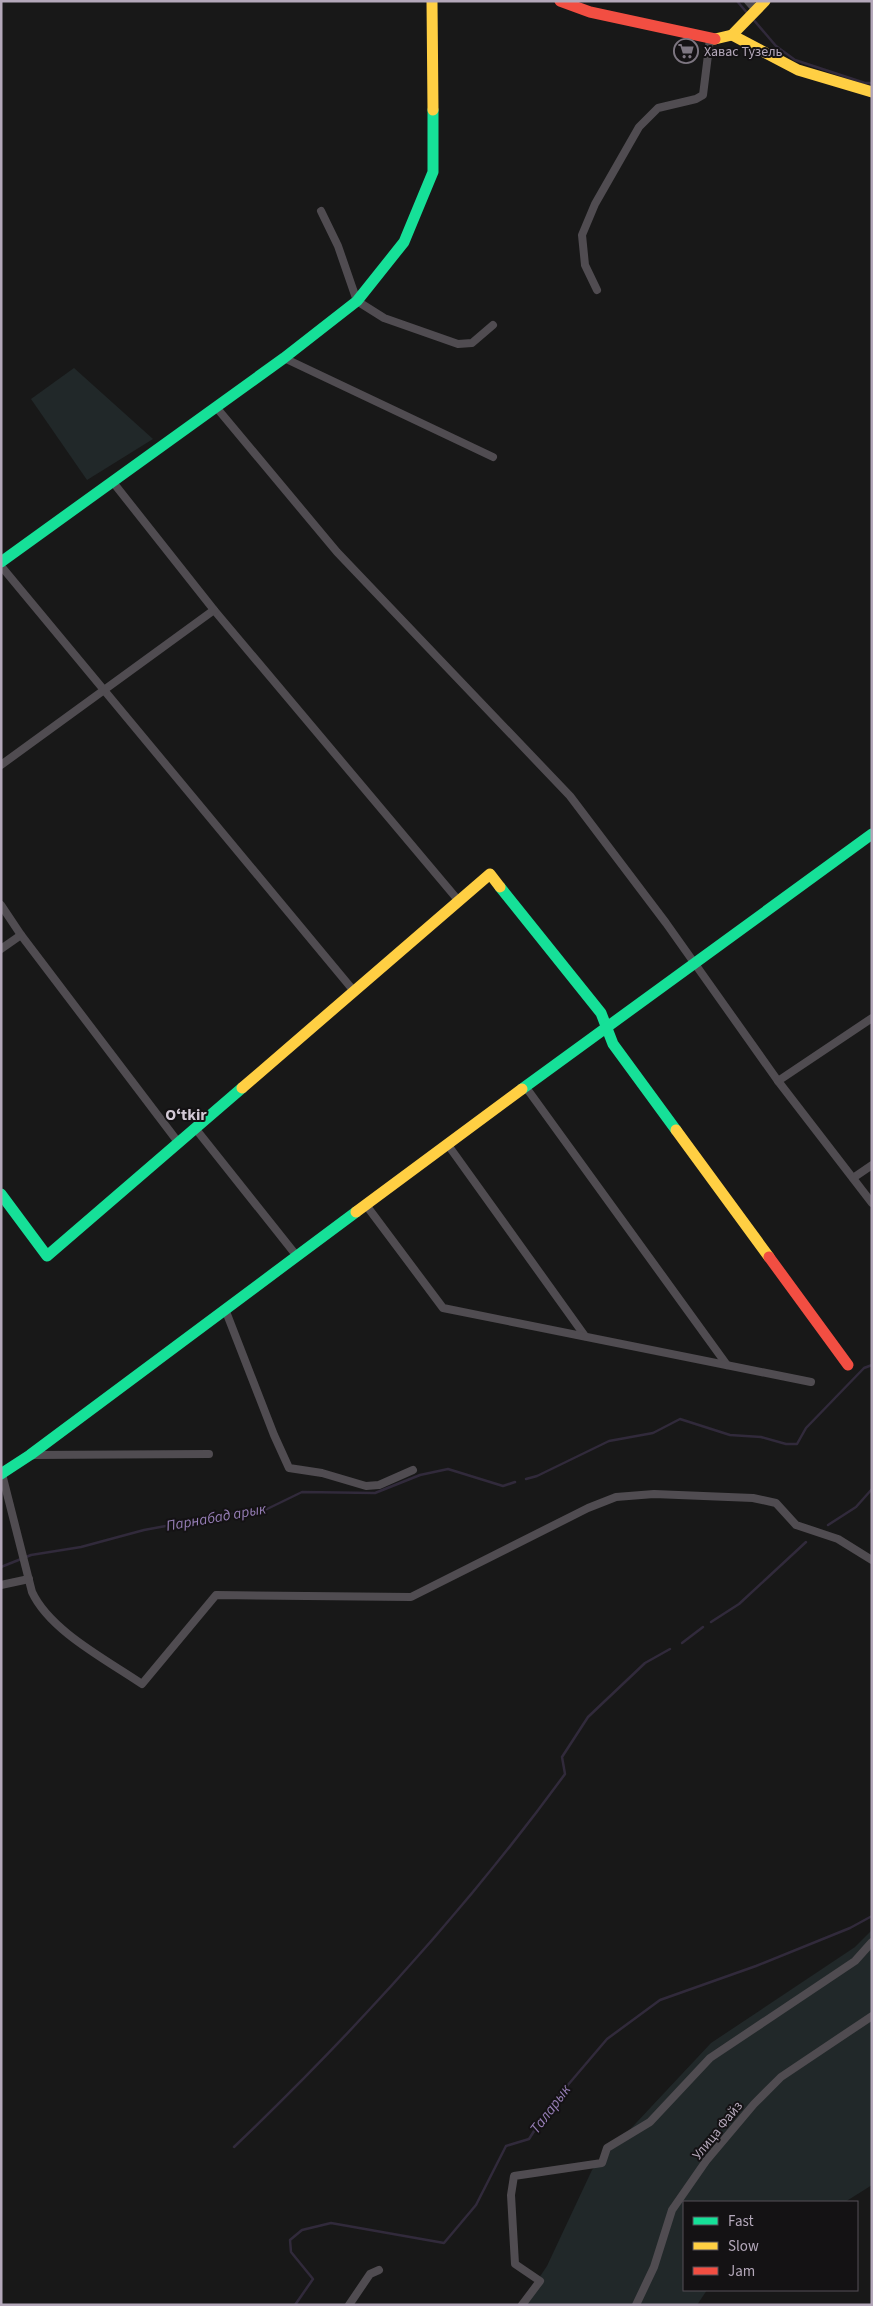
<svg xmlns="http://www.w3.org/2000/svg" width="873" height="2306" font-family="'Source Sans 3',sans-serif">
<rect width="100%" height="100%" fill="#181818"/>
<!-- green -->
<g fill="#212829">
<path d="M74 368 153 439 87 480 31 399Z"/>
<path d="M872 1930V2185L845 2202H684V2290H707L697 2305H521L547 2266 592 2170 711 2043 855 1947Z"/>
</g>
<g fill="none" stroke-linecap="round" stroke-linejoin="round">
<!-- stream -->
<g stroke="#312a3b" stroke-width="2.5">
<path d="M737 1 748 14"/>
<path d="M752 18 776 46 795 60 865 83H872"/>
<path d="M526 1479 537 1476 609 1441 653 1433 680 1419 730 1435 761 1437 786 1444H797L806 1428 864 1368 872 1365"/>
<path d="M828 1525 856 1507 872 1489"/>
<path d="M1 1567 31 1555 81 1547 144 1530 231 1514 265 1510 302 1492 375 1493 420 1475 448 1469 503 1486 515 1482"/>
<path d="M711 1622 739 1604 806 1542"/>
<path d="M682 1643 703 1627"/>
<path d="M234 2147C353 2033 468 1907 565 1774L562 1757 588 1717 645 1663 670 1649"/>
<path d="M295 2305 313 2279 291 2252 290 2240 302 2230 331 2223 444 2243 476 2205 506 2146 529 2139 550 2106 607 2039 660 2000 756 1966 850 1928 872 1916"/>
</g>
<!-- street -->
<g stroke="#504c51" stroke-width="8">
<path d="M748 1 757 11"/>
<path d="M321 211 338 246 357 301 384 318 458 344 472 343 493 325"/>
<path d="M597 290 585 265 582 235 595 204 639 127 658 108 696 99 703 95 710 39"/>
<path d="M284 358 493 457"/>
<path d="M216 407 337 552 570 796 666 923 778 1081 872 1203"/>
<path d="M112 481 214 610 458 900"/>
<path d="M1 566 353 990"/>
<path d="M1 765 214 610"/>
<path d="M1 905 21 935 178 1142"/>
<path d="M1 949 21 935"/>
<path d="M778 1081 872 1018"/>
<path d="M525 1086 727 1365"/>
<path d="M195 1128 296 1255"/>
<path d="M448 1145 585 1336"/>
<path d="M853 1178 872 1165"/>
<path d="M366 1205 443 1308 811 1382"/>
<path d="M225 1309 274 1435 289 1468 322 1473 366 1486 379 1485 413 1470"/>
<path d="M30 1455 209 1454"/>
<path d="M2 1474 32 1592C50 1631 107 1660 142 1684L216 1595 411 1597 588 1508 616 1497 654 1494 753 1498 776 1503 796 1525 838 1539 872 1560"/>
<path d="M1 1585 29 1579"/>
<path d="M349 2305 370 2274 379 2270"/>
<path d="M522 2305 540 2281 515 2264 511 2195 514 2176 602 2163 607 2148 650 2122 710 2058 855 1961 872 1942"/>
<path d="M636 2305 654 2267 672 2210 706 2161 754 2104 781 2077 872 2016"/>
</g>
<!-- fast -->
<g stroke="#16e098" stroke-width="11">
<path d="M1 562 284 358 357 301 404 242 433 172V110"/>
<path d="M500 887 601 1013 613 1044 676 1130"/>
<path d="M522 1089 872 834"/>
<path d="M1 1194 47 1256 242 1088"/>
<path d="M1 1474 30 1455 356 1212"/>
</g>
<!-- slow -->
<g stroke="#ffcf43" stroke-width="11">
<path d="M432 1 433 110"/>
<path d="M732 35 798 70 872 92"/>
<path d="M715 39 732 35 765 1"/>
<path d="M242 1088 490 874 500 887"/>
<path d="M676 1130 769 1257"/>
<path d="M356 1212 522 1089"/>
</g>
<!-- jam -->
<g stroke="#f24e42" stroke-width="11">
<path d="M560 1 590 12 715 39"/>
<path d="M769 1257 848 1365"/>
</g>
</g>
<!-- icons -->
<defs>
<symbol id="supermarket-ring" viewBox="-11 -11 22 22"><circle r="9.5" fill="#141214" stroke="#7d7681" stroke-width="1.5"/><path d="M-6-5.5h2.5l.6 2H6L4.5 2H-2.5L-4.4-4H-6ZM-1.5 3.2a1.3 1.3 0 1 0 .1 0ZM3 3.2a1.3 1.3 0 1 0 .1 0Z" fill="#7d7681"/></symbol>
</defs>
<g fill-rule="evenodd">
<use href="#supermarket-ring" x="672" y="37" width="28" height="28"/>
</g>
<g text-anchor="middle" stroke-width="4" stroke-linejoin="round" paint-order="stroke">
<!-- poi labels -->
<g font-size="14" fill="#b4a8ba" stroke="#141214" text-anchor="start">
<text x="704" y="56">Хавас Тузель</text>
</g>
<!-- street labels -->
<g font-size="14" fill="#b4a8ba" stroke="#141214">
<text transform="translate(717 2130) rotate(-51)" y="5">Улица Файз</text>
</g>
<!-- water labels -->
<g font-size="15" font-style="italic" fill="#967eb6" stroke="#141214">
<text transform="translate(216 1517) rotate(-10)" y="5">Парнабад арык</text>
<text transform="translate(550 2109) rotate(-53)" y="5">Таларык</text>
</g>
<!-- quarter labels -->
<g font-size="16" font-weight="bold" fill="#d2c9d5" stroke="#141214">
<text x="186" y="1120">Oʻtkir</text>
</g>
</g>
<!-- border -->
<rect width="873" height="2306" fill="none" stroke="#b4a8ba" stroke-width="5"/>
<!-- legend -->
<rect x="683" y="2201" width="175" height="90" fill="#141214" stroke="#544e56"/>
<rect x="693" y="2217" width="25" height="8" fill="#16e098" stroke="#544e56"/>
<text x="728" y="2226" font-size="15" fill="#b4a8ba">Fast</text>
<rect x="693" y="2242" width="25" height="8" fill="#ffcf43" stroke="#544e56"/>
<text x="728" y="2251" font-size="15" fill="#b4a8ba">Slow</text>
<rect x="693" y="2267" width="25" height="8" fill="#f24e42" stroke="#544e56"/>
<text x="728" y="2276" font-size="15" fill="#b4a8ba">Jam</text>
</svg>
